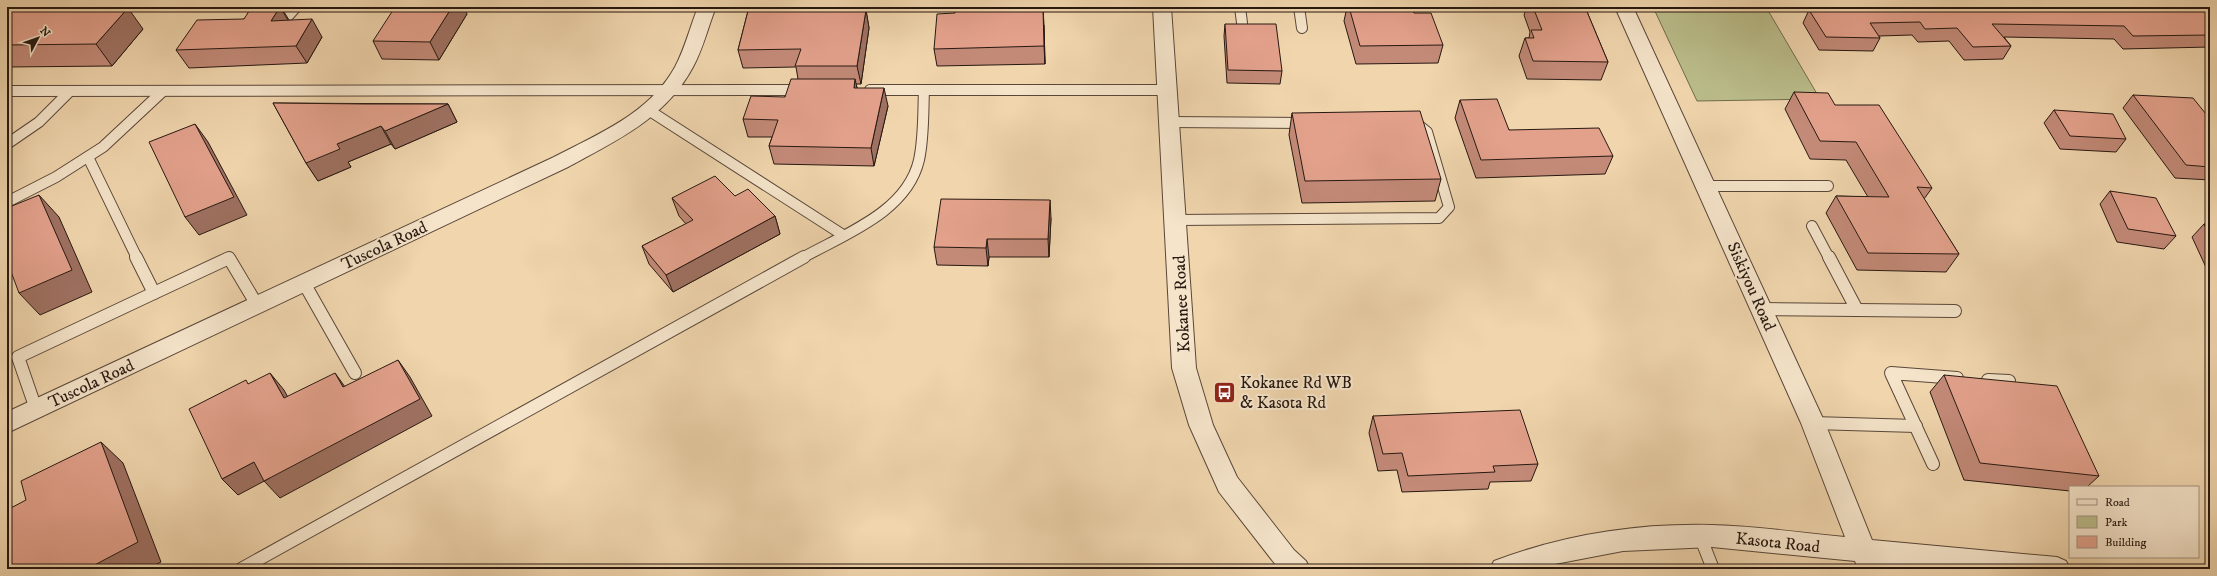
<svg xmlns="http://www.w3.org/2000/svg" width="2217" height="576" font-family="'IM FELL DW Pica',serif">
<rect width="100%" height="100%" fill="#f0d5ad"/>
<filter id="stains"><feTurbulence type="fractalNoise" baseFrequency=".005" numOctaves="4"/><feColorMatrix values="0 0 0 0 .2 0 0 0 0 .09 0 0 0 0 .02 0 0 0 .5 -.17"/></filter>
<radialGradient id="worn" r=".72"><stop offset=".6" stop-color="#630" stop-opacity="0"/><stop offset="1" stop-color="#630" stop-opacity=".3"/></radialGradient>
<!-- green -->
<path fill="#babd8a" stroke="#706a4e" d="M1653 7H1766L1820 99 1697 101Z"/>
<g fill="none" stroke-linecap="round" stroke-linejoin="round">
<defs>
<g id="service-far1">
<path d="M1240 7 1242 23"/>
<path d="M1299 7 1302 28"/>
<path d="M289 15 296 7"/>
<path d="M870 90H1168"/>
<path d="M7 91 803 90"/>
<path d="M650 111 843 235"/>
<path d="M1169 122 1305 123"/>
<path d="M7 144 39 122 70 91"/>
<path d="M88 157 137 258"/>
<path d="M1706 186H1828"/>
<path d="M7 202 56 177 103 147 163 91"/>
<path d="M1176 220 1439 218 1449 207 1427 132 1417 124H1414"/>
<path d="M1812 226 1829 258"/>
<path d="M802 258C845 234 907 212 919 160 924 137 923 113 924 90"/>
</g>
<g id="service">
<path d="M304 283 355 373"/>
<path d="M154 293 229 258 257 305"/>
<path d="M1762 309 1857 310 1829 257"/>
<path d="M1857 310 1955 311"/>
<path d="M1988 380 2009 381"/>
<path d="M36 409 18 357 154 293 136 257"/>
<path d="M1813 423 1916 426"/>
<path d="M1933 464 1891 373 1957 378"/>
<path d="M1700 536 1713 569"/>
<path d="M241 569 804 257"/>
</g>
<g id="minor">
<path d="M698 7H716C708 27 703 49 693 67 666 118 616 141 568 167L7 433V412L554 157C598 134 650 113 675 67 685 48 690 27 698 7Z"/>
<path d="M1153 7H1171L1196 368 1213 425 1237 477 1294 550 1306 561 1310 569H1279L1219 492 1189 425 1172 368Z"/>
<path d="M1615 7H1633L1825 423 1872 540 2057 557 2066 561 2070 569H1935L1882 564 1884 569H1858L1855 561 1712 547 1623 551 1555 564 1539 569H1490L1494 561C1563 535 1637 523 1712 525 1756 526 1801 533 1845 537L1801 423Z"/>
</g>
</defs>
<!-- service-far1 casing -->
<use href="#service-far1" stroke="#594738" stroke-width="12"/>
<!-- service casing -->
<use href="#service" stroke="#594738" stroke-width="14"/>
<!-- minor casing -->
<use href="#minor" stroke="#594738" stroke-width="2"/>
<!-- service-far1 -->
<use href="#service-far1" stroke="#f5e4ca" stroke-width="10"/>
<!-- service -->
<use href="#service" stroke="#f5e4ca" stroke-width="12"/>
<!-- minor -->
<use href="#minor" fill="#f5e4ca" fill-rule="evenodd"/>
</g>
<!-- wall -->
<g fill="#c38a78" stroke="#271811">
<path d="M7 7H114L143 29 112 66 7 67Z"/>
<path d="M281 7 289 20 322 37 307 63 189 68 176 50 244 19Z"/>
<path d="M749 7H807L808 11 866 10 869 28 861 84H856L857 88 888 106 874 166 774 164 769 146 772 137H748L743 119 785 97 798 79 796 67 743 68 738 50Z"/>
<path d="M1347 7H1411L1414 13 1443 45 1438 63 1356 64 1344 21Z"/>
<path d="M1527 7H1585L1608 62 1601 80 1527 79 1519 56 1525 38H1529L1530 32 1524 15Z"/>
<path d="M1816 7H2210V47L2123 49 2114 39 2004 37 2011 46 2003 59 1964 60 1949 41 1918 42 1912 35 1879 36 1880 38 1873 51 1819 50 1803 23 1809 10H1818Z"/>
<path d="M993 9 1044 25 1045 64 937 66 934 49 955 13Z"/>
<path d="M467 14 439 60 382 59 373 41Z"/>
<path d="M1225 24 1282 71 1280 84 1227 83 1224 36Z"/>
<path d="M1794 92 1835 105 1932 188 1924 199 1959 254 1946 272 1857 270 1826 213 1836 196 1868 197 1846 160 1810 159 1785 109Z"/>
<path d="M2133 95 2210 119V180L2175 178 2123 108Z"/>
<path d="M1460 100 1509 130 1613 156 1605 174 1476 178 1455 118Z"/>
<path d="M273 103 448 104 457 122 395 149 391 144 348 162 351 167 318 181 306 163Z"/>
<path d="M2054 110 2126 139 2116 152 2060 149 2044 123Z"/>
<path d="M1292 113 1441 179 1435 201 1302 203 1289 135Z"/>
<path d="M2110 191 2176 236 2164 249 2117 242 2100 204Z"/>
<path d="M735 196 775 216 780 234 673 292 649 264 642 246 686 224 679 216 672 198Z"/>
<path d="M1051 218 1049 257H989L988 266 937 265 934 247Z"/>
<path d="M2210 219V276L2192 237 2204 224H2209L2207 222Z"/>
<path d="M1944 375 2099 476 2087 487H2070V491L1964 480 1930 392Z"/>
<path d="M1373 416 1538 464 1531 481 1490 482 1488 489 1402 492 1397 470 1378 471 1369 433Z"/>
</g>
<!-- shaded-wall -->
<g fill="#9f7162" stroke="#271811">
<path d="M90 7H114L119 13 89 8Z"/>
<path d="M280 7 291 25 271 21Z"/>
<path d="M452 7H464L467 14 439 60 430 42Z"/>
<path d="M804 7H807L809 18 803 11Z"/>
<path d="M128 8 143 29 112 66 96 44Z"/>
<path d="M1043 8 1044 25 1045 64 1044 46Z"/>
<path d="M866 10 869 28 861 84 857 66Z"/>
<path d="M312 19 322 37 307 63 296 46Z"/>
<path d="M855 79 859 97 854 88Z"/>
<path d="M884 88 888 106 874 166 871 148Z"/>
<path d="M448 104 457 122 395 149 385 131Z"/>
<path d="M195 124 208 142 247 215 199 235 185 217Z"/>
<path d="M381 126 391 144 348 162 351 167 318 181 306 163 337 144Z"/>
<path d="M39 195 59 217 92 292 40 315 19 293Z"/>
<path d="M1050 200 1051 218 1049 257 1048 239Z"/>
<path d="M775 216 780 234 673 292 666 275Z"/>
<path d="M987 239 989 257 988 266 986 248Z"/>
<path d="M7 249 20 263 7 269Z"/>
<path d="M398 360 410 377 432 416 280 498 264 481Z"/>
<path d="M270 373 284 390 298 416 284 398Z"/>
<path d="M335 373 348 391 343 387Z"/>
<path d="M101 442 123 463 161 562 147 569H87Z"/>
<path d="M254 462 270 478 238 495 222 479Z"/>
</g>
<!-- building -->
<g fill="#e3a18c" stroke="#271811">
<path d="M7 7H90L89 8H128L96 44 7 45Z"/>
<path d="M280 7 271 21 312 19 296 46 176 50 197 20 244 19 251 8Z"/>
<path d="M395 7H452L430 42 373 41Z"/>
<path d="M749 7H804L803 11 866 10 857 66H795L801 49 738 50Z"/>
<path d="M955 7H993V9L1043 8 1044 46 934 49 937 14 955 13Z"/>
<path d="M1349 7H1411L1414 13H1431L1443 45 1360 46Z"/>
<path d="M1533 7H1585L1608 62 1533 61 1525 38H1534L1531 30H1542Z"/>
<path d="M1831 7H2210V35L2133 36 2124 26 1992 24 2011 46 1973 47 1957 28 1925 29 1920 22 1870 23 1880 38 1826 37 1809 10H1833Z"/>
<path d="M1225 24H1276L1282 71 1228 70Z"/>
<path d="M791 79H855L854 88H884L871 148 769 146 778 120 743 119 751 96 785 97Z"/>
<path d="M1794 92 1828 93 1835 105H1879L1932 188 1917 187 1959 254 1868 253 1836 196 1889 197 1856 142 1820 141Z"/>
<path d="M2133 95 2193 98 2210 119V167L2186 165Z"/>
<path d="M1497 99 1509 130 1599 128 1613 156 1481 160 1460 100Z"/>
<path d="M273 103 365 104H448L385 131 381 126 337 144 340 149 306 163Z"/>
<path d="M2054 110 2113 114 2126 139 2070 136Z"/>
<path d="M1420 111 1441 179 1305 181 1292 113Z"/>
<path d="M195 124 234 197 185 217 149 142Z"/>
<path d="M715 176 735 196 748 189 775 216 666 275 642 246 693 220 672 198Z"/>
<path d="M2110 191 2156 198 2176 236 2128 229Z"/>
<path d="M39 195 72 270 19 293 7 261V208Z"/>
<path d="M941 199 1050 200 1048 239H987L986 248 934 247Z"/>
<path d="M2204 224 2210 225V237Z"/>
<path d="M398 360 420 399 264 481 254 462 222 479 189 409 246 380 248 384 270 373 284 398 335 373 343 387Z"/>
<path d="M1944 375 2057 386 2099 476 1980 463Z"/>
<path d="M1520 410 1538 464 1493 466 1495 472 1408 476 1402 453 1383 454 1373 416Z"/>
<path d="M101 442 138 542 87 569H7V510L26 500 21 481Z"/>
</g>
<!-- icons -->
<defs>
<symbol id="bus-square" viewBox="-11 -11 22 22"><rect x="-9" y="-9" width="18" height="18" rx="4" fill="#8f2418" stroke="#f5e4ca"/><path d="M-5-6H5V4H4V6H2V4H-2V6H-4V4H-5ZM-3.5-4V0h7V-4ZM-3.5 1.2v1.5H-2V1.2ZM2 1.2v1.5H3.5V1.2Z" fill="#fff"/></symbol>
</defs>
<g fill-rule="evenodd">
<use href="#bus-square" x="1212" y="380" width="25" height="25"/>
</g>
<g text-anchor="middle" stroke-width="4" stroke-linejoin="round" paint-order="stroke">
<!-- street labels -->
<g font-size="17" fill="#271811" stroke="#f5e4ca">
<text transform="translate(384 245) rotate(-25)" y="6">Tuscola Road</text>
<text transform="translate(1752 286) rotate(66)" y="6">Siskiyou Road</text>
<text transform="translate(1181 304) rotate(-93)" y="6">Kokanee Road</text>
<text transform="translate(91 383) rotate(-25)" y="6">Tuscola Road</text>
<text transform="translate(1778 542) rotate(6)" y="6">Kasota Road</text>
</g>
<!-- poi labels -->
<g font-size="17" fill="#271811" stroke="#f5e4ca" text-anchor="start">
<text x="1240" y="388">Kokanee Rd WB<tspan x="1240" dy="20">&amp; Kasota Rd</tspan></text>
</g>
</g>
<!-- margin -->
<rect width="2217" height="576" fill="none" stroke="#f0d5ad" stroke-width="24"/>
<rect x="8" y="8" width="2201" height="560" fill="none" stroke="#271811" stroke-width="2"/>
<rect x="12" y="12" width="2193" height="552" fill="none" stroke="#271811"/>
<!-- legend -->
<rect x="2069" y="486" width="130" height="72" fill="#f5e4ca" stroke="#a39280"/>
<rect x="2077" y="499" width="20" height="6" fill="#f5e4ca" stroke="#a39280"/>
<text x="2105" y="506" font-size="12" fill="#271811">Road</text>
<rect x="2077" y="516" width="20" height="12" fill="#babd8a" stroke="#a39280"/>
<text x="2105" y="526" font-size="12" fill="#271811">Park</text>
<rect x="2077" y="536" width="20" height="12" fill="#e3a18c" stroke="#a39280"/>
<text x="2105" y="546" font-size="12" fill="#271811">Building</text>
<!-- north arrow -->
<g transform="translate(38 38) rotate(49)" stroke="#f5e4ca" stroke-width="3" paint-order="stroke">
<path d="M0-3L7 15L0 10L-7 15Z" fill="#271811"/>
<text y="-6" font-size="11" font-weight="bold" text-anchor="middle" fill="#271811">N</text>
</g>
<rect width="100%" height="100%" filter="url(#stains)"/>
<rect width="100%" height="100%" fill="url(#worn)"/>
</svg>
